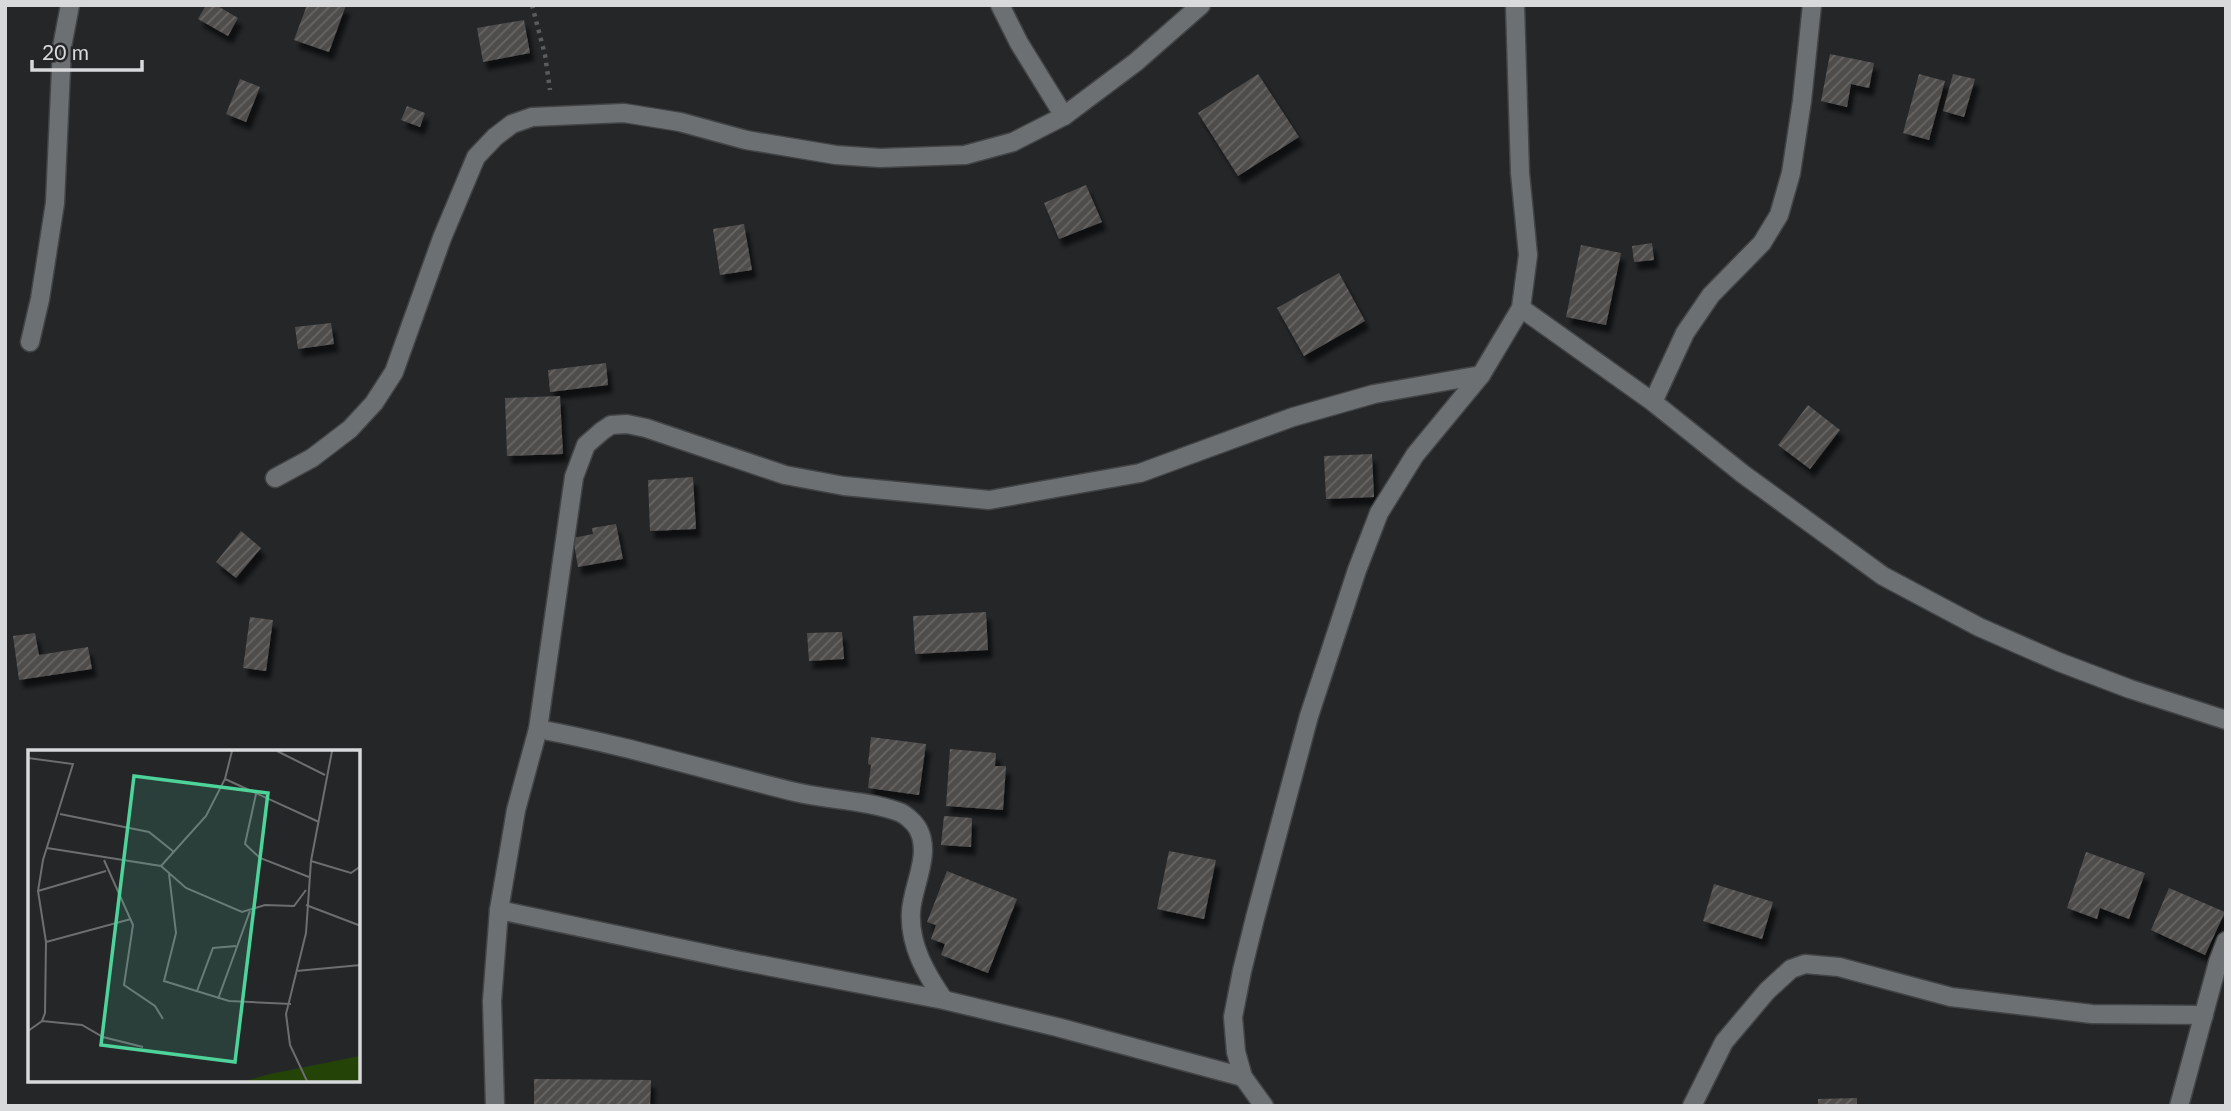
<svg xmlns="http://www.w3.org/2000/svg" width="2231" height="1111" font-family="Lato,sans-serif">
	<defs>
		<pattern id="building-hatch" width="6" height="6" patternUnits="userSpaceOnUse" patternTransform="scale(1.75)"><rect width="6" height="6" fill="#504d4c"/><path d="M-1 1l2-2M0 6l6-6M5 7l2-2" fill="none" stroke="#686665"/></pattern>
		<filter id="shadow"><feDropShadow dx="4.5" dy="8" stdDeviation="2" flood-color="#0009"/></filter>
	</defs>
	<rect width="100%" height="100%" fill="#242628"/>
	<g fill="url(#building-hatch)" filter="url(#shadow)">
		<polygon points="206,5 216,5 238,18 228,36 198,19"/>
		<polygon points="307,5 346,5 329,52 294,40"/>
		<polygon points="524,20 530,53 483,62 477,28"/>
		<polygon points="1830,54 1874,63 1869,88 1851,84 1847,107 1821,101"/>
		<polygon points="1258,74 1299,137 1238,176 1198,113"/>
		<polygon points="1919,74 1945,81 1929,140 1903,133"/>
		<polygon points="1953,74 1975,79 1964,117 1943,111"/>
		<polygon points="240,79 260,87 246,122 226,114"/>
		<polygon points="407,106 425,113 420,127 401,120"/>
		<polygon points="1086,185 1102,222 1059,239 1044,203"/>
		<polygon points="744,224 752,270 720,275 713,229"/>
		<polygon points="1652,243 1654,260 1634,262 1632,246"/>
		<polygon points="1581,245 1621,253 1606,325 1566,317"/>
		<polygon points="1339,273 1365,321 1304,356 1277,308"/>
		<polygon points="331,323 334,344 298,349 295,327"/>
		<polygon points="606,363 608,385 550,392 548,370"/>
		<polygon points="560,396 563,454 507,456 505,398"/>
		<polygon points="1808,405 1840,430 1810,469 1778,445"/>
		<polygon points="1372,454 1374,497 1326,499 1324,456"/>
		<polygon points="693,477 696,529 650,531 648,480"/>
		<polygon points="616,524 623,559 578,567 573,538 593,534 592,528"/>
		<polygon points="241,531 261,548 236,578 216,562"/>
		<polygon points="986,612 988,650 915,654 913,616"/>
		<polygon points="250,617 273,620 266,671 243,668"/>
		<polygon points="842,632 844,659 809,661 807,633"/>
		<polygon points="35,633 39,655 88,647 92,669 19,680 13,636"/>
		<polygon points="871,737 926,744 919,795 868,788 871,765 868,764"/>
		<polygon points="950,749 996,753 995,766 1006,766 1003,810 946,806"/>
		<polygon points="944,816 972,818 971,847 941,845"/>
		<polygon points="1169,851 1216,860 1204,919 1157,909"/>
		<polygon points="2086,852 2145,873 2129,919 2100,908 2097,919 2067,908"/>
		<polygon points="947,871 1017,899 988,973 941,955 945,944 931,939 936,925 927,922"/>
		<polygon points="1714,884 1773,902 1762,939 1703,921"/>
		<polygon points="2169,888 2225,912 2205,955 2151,930"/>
		<polygon points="534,1079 651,1080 650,1106 534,1106"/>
		<polygon points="1857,1098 1857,1106 1818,1106 1818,1099"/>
	</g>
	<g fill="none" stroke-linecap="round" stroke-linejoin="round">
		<g stroke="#424446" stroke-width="21">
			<g id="minor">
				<polyline points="1000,5 1019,43 1064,116"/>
				<polyline points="1521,308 1653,402 1743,474 1883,576 1979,627 2059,662 2130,689 2226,720"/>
				<polyline points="30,342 40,299 55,203 62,47 70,5"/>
				<polyline points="1653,402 1685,333 1711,295 1762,243 1779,215 1791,173 1802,101 1812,5"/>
				<polyline points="275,478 312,458 350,429 374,403 394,372 442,238 476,157 495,137 512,124 532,117 624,113 680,122 746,140 836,155 880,158 965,155 1013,142 1064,116 1136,62 1201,5"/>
				<path d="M 538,729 C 625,745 709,771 795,792 C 829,800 865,800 899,812 C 905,814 915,823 918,829 C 932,854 912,887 911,912 C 909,945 926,974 944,1000"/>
				<polyline points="499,910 736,960 944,1000 1057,1027 1243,1077"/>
				<polyline points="495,1106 492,1001 499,910 516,810 538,729 574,477 586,445 602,431 611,425 627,424 646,428 785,475 844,486 989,500 1140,473 1293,417 1374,394 1481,375"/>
				<polyline points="1264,1106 1243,1077 1236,1052 1233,1017 1242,971 1255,918 1309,716 1357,570 1379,513 1415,455 1481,375 1521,308 1528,255 1520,173 1515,5"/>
				<polyline points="1692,1106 1724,1042 1767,991 1791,969 1805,964 1839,967 1951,997 2092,1014 2204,1015"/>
				<polyline points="2179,1106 2218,962 2226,941"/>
			</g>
		</g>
		<polyline stroke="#5a5c5e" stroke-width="4.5" stroke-dasharray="3.5 5" stroke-linecap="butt" points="532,5 545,55 550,90"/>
		<use href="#minor" stroke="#6d7072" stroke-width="18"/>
	</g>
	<g transform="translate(28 750)">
		<rect width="332" height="332" fill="#242628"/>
		<path d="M 332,306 L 332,331 L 217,331 L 242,324 Z" fill="#244307"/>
		<path fill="none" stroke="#6c6e70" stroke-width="2" d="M 249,1 L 297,25M 0,8 L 45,14 L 15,110 L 10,141 L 18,192M 197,29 L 291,72M 228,44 L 217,94 L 232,108 L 281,127M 32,64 L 121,82 L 146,102M 19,98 L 133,116 L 158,138 L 214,162 L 237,155 L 266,156 L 278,140M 76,110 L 105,175 L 96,235 L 127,256 L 135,269M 283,111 L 323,123 L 333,116M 133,116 L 178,66 L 197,29 L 204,1M 141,124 L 148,183 L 136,231 L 201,251 L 263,254M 10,141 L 78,121M 278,155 L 333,176M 268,221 L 333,215M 169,241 L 185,198 L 208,196M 190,249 L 222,161M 14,271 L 54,275 L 75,287 L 115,297M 0,281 L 14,271 L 17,263 L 18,192 L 103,169M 279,331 L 262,295 L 258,264 L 278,183 L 283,111 L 304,1"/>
		<path fill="#4ed39a" fill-opacity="0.15" stroke="#4ed39a" stroke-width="3.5" d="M 106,26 L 240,43 L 207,312 L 73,295 Z"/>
		<rect width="332" height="332" fill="none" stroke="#d8d9db" stroke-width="3.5"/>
	</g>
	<rect width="2231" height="1111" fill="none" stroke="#d8d9db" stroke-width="14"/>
	<path d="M32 60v10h110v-10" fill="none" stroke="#d8d9db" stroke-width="3.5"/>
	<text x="42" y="60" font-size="21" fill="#d8d9db" stroke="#242628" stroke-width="5" paint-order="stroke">20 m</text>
</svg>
